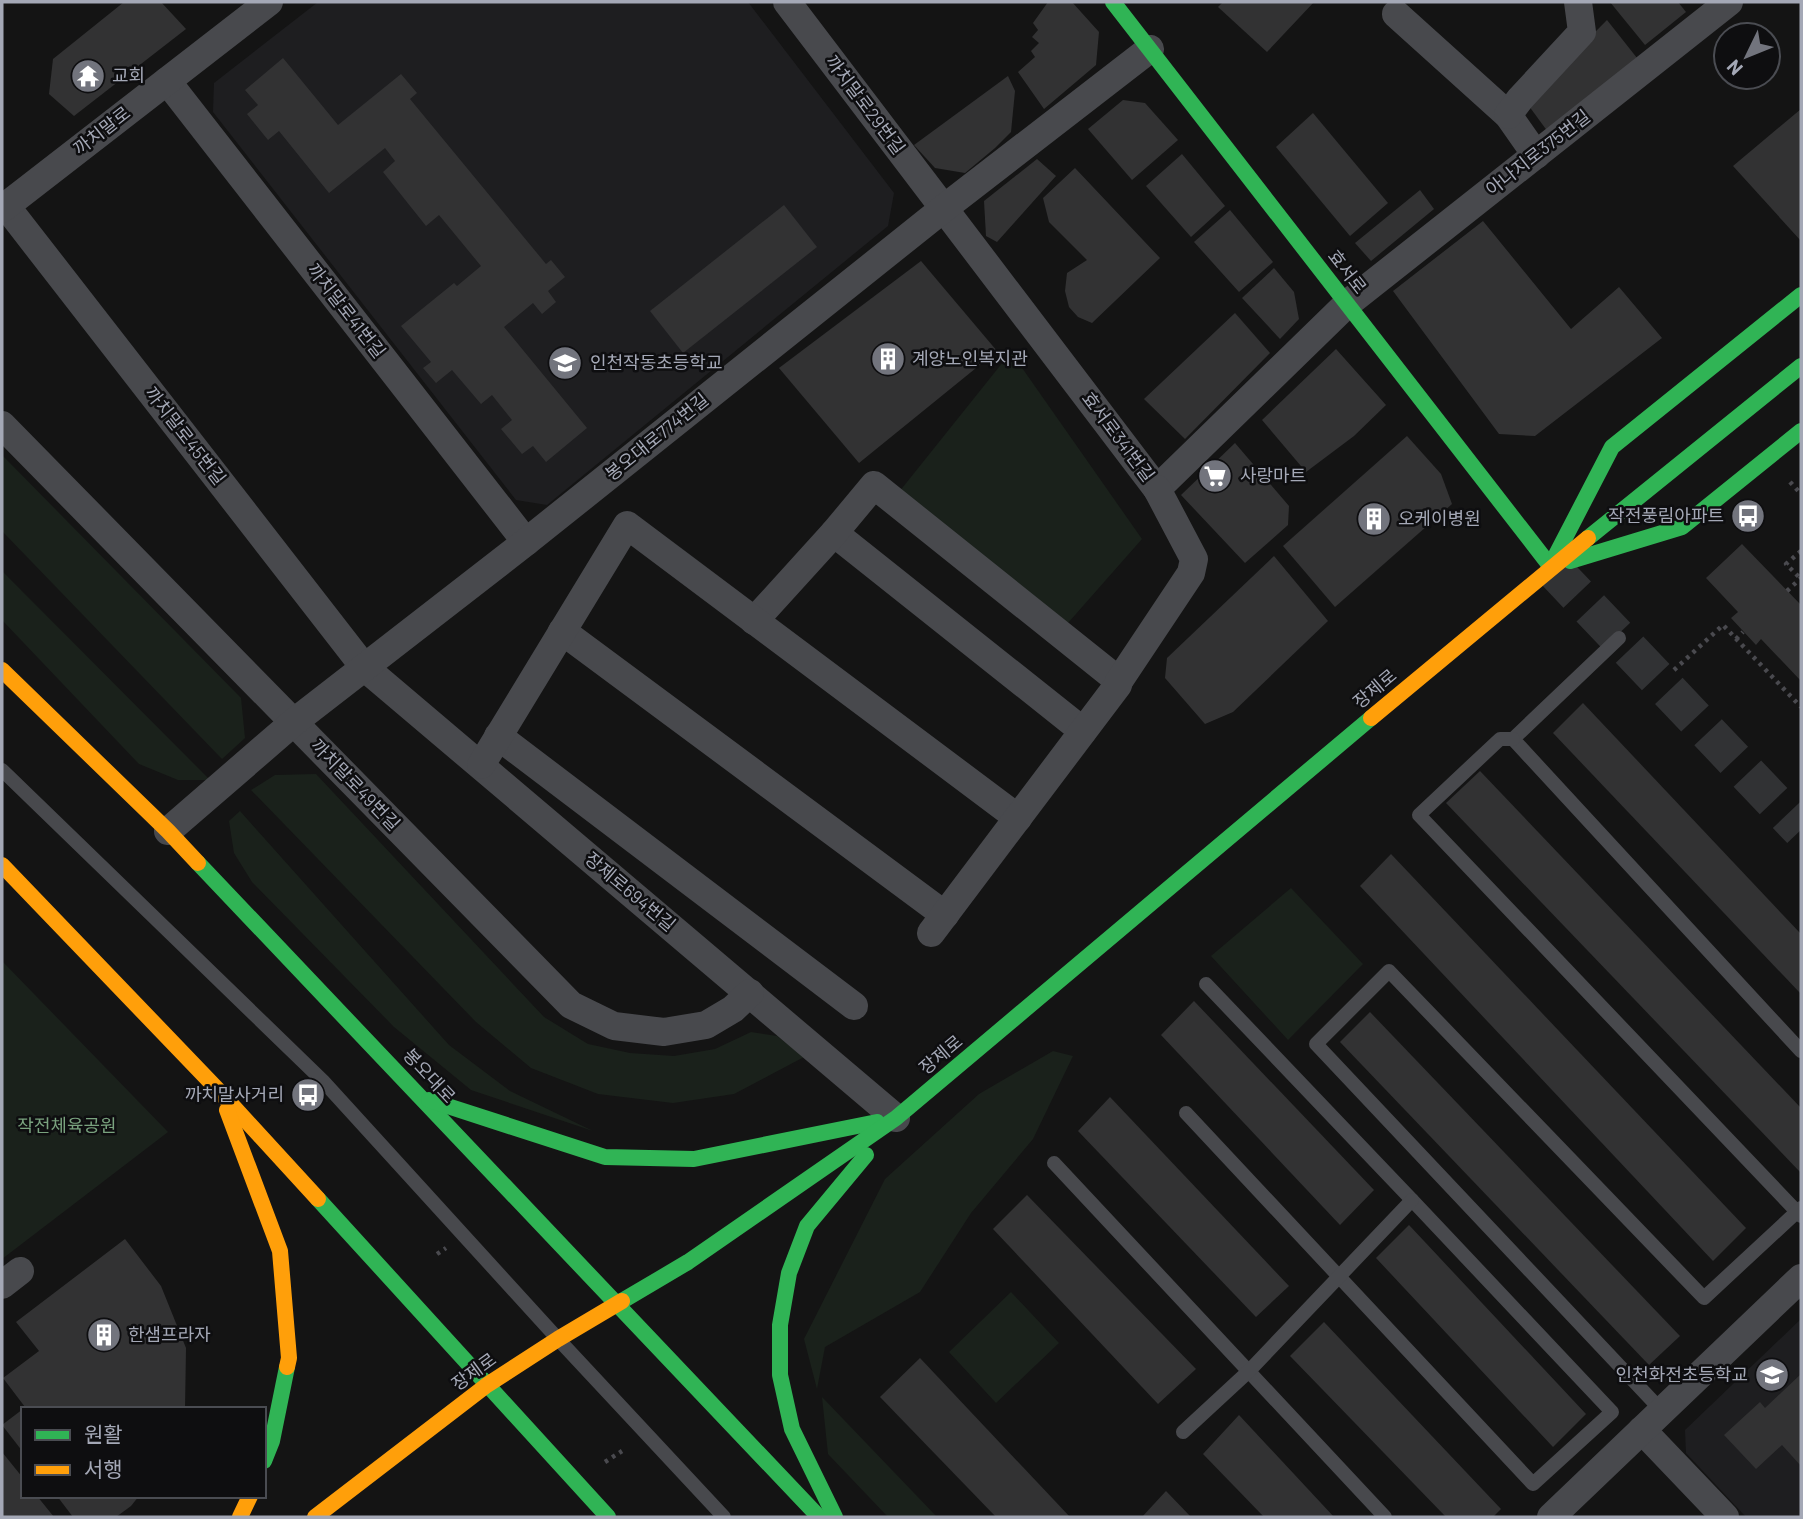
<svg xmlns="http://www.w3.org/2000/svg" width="1803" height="1519" font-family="Barlow,'Noto Sans KR',sans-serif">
	<rect width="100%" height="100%" fill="#141414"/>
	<g fill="#1e1e20">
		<polygon points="318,2 748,2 894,193 888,226 547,505 516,500 213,112 214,83"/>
		<polygon points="1801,1319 1801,1517 1746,1517 1686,1453 1685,1430"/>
	</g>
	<g fill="#1a211b">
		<polygon points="1011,352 1142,539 1068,623 895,497"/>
		<polygon points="2,455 241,698 245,738 222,759 2,531"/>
		<polygon points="2,571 210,780 178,780 139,764 2,620"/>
		<polygon points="316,774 544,1017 588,1044 630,1053 674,1056 715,1049 751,1032 777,1036 804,1057 734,1094 673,1103 598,1094 531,1068 476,1022 251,790 275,775"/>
		<polygon points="240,811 449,1045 510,1091 593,1131 471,1090 394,1027 252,882 234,853 229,821"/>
		<polygon points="1291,888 1363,964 1288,1040 1211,956"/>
		<polygon points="2,961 168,1132 2,1259"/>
		<polygon points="1053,1051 1073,1056 1033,1139 971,1213 920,1292 825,1347 817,1389 804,1339 885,1179 979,1094"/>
		<polygon points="1011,1292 1059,1343 996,1403 949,1352"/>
		<polygon points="822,1397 937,1517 888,1517 828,1454"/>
	</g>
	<g fill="#323233">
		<polygon points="124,2 161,2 186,29 74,116 49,94 53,59"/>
		<polygon points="1048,2 1072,2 1099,32 1096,65 1044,109 1018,72 1035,57 1031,51 1039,43 1032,37 1038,30 1033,23"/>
		<polygon points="1223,2 1314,2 1267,52 1218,7"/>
		<polygon points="1610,2 1678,2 1686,12 1645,45"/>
		<polygon points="1607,20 1637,58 1548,132 1526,102"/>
		<polygon points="283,58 338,125 401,74 417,93 410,99 546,264 551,260 565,277 548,291 556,302 542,314 533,303 504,327 587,428 546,462 533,446 522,454 501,429 512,420 492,395 481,404 452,370 436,383 423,368 431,362 401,326 454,283 457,286 481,266 439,215 426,226 383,172 395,161 385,148 329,193 279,131 268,140 247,114 258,105 245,90"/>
		<polygon points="1008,76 1015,91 1011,132 995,148 965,173 935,168 914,145"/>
		<polygon points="1123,100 1145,103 1178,140 1132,180 1088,129"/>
		<polygon points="1801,109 1801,241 1733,166"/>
		<polygon points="1313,113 1388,203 1350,236 1276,147"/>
		<polygon points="1182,154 1225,206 1191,237 1146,186"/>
		<polygon points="1037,159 1056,176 997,242 986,236 984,201"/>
		<polygon points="1075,168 1160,258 1092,323 1078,317 1069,307 1065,291 1067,273 1087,260 1049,222 1043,198"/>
		<polygon points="1420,190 1434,209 1371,261 1355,243"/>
		<polygon points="784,205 817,247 683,353 650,311"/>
		<polygon points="1230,210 1273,262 1239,292 1194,242"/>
		<polygon points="1483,221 1571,329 1619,287 1662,338 1535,436 1499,434 1393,291"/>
		<polygon points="921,261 997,351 859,463 779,368"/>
		<polygon points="1274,268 1294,292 1299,319 1280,339 1242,298"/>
		<polygon points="1235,313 1270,353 1185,439 1144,399"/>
		<polygon points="1336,349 1386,405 1354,436 1306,472 1262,420"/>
		<polygon points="1407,436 1441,474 1452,504 1335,607 1283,546"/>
		<polygon points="1235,443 1289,506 1288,525 1245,563 1181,495"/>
		<polygon points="1742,544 1801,605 1801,681 1761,639 1756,645 1731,618 1738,612 1706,578"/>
		<polygon points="1274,556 1328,621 1233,712 1205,724 1165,678 1167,658"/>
		<polygon points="1583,703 1801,934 1801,994 1553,733"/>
		<polygon points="1480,771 1801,1108 1801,1173 1446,803"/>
		<polygon points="1391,854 1746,1228 1713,1261 1360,886"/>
		<polygon points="1194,1001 1374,1190 1340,1225 1161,1035"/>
		<polygon points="1370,1012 1680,1336 1649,1365 1340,1042"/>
		<polygon points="1110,1097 1289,1286 1256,1317 1078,1131"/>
		<polygon points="1027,1195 1196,1369 1158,1404 993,1229"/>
		<polygon points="1409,1225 1586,1414 1553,1447 1376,1258"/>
		<polygon points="125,1239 161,1286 186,1348 185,1409 23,1409 25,1407 3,1378 39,1351 16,1322"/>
		<polygon points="1324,1322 1501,1509 1493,1517 1446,1517 1290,1356"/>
		<polygon points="920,1358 1070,1517 996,1517 880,1397"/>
		<polygon points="1801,1374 1801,1466 1782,1445 1756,1469 1724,1435 1760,1402 1765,1408"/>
		<polygon points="23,1409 23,1452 2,1425"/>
		<polygon points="1239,1415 1334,1517 1264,1517 1203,1454"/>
		<polygon points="2,1452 23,1478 23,1496 37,1496 54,1517 2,1517"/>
		<polygon points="1166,1491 1191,1517 1142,1517"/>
		<polygon points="57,1496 139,1496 131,1506 116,1517 73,1517"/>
	</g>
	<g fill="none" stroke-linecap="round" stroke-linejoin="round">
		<polyline stroke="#313234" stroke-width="38" stroke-dasharray="38 19" stroke-linecap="butt" points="1551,567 1801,830"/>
		<g stroke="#4a4a4f" stroke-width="4.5" stroke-dasharray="3.5 5" stroke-linecap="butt">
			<polyline points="1790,482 1801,494"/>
			<polyline points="1801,551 1786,564 1801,579"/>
			<polyline points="1787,591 1801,578"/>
			<polyline points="1736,639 1743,632"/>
			<polyline points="1674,670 1723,625 1801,707"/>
			<polyline points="437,1254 446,1248"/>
			<polyline points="605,1462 622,1451"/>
		</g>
		<g stroke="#48494d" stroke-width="14">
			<polyline points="1619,638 1513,739 1801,1051"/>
			<polyline points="1513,739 1500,739 1419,815 1801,1216"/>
			<polyline points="2,770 323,1081 558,1339 724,1517"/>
			<polyline points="1186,1113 1533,1484 1612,1412 1412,1200 1206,984"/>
			<polyline points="1054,1163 1385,1517"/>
			<polyline points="1662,1411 1316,1044 1389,971 1704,1298 1801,1208"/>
			<polyline points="1183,1432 1249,1371 1412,1200"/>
		</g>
		<g stroke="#48494d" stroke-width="28">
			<polyline points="787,2 1157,489 1347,304 1729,2"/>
			<polyline points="1396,14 1508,115 1536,155"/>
			<polyline points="167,81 526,542"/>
			<polyline points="1508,115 1520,99 1582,32 1578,2"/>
			<polyline points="6,206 364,667 896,1118"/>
			<polyline points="2,209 269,2"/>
			<polyline points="2,425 571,1005 614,1026 664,1032 706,1025 733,1009 750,993"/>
			<polyline points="834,533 1083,731"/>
			<polyline points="754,621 834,533 874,485 1119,681"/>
			<polyline points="562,631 945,915"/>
			<polyline points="498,736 854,1006"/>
			<polyline points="481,765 627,525 1018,818"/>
			<polyline points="168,831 294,722 526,542 943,209 1150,49"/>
			<polyline points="931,933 1118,685 1119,681 1191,573 1194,559 1157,489"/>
			<polyline points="2,1285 20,1271"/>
			<polyline points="1642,1430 1725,1517"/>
			<polyline points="1551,1517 1801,1278"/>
		</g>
		<g stroke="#30b455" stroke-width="16">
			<polyline points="1113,2 1551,567"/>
			<polyline points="1588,538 1801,366"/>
			<polyline points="1556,555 1612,447 1801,295"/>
			<polyline points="1570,561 1682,527 1801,431"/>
			<polyline points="198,863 819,1517"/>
			<polyline points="429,1100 605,1157 694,1159 877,1122"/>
			<polyline points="318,1199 608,1517"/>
			<polyline points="622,1301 688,1262 896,1118 1371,718"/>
			<polyline points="264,1461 272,1441 287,1367"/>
			<polyline points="835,1517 792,1429 780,1375 780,1325 789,1273 807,1226 866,1155"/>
		</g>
		<g stroke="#ff9f0a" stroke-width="16">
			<polyline points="2,670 168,831 198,863"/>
			<polyline points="1371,718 1588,538"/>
			<polyline points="2,865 220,1092 318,1199"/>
			<polyline points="227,1110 280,1251 289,1358 287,1367"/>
			<polyline points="240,1517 250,1496"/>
			<polyline points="315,1517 487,1385 558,1339 622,1301"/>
		</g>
	</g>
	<defs>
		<g id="temple-disc" transform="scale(1.75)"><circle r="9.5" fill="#72747d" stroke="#0e0e10"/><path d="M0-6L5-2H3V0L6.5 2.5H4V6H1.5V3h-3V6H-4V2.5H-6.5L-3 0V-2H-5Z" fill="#fff"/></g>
		<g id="building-disc" transform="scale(1.75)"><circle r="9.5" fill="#72747d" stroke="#0e0e10"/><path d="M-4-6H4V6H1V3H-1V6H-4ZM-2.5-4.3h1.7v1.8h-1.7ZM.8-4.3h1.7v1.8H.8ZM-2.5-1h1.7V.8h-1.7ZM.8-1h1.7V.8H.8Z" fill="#fff"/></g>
		<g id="school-disc" transform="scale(1.75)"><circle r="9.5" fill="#72747d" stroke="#0e0e10"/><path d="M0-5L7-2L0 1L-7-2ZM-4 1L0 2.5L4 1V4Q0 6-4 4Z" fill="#fff"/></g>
		<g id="supermarket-disc" transform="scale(1.75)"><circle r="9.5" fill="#72747d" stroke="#0e0e10"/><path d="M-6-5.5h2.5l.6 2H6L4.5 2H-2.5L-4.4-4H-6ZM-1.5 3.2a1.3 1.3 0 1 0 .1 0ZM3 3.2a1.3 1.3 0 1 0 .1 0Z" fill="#fff"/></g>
		<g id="bus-disc" transform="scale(1.75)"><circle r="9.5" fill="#72747d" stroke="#0e0e10"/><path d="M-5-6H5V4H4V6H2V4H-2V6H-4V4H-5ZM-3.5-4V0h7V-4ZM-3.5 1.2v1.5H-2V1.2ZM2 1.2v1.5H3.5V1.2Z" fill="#fff"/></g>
	</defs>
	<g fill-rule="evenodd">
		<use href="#temple-disc" x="88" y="76"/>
		<use href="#building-disc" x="888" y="359"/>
		<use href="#school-disc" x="565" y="363"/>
		<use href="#supermarket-disc" x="1215" y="476"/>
		<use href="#bus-disc" x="1748" y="516"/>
		<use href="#building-disc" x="1374" y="519"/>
		<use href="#bus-disc" x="308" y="1095"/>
		<use href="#building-disc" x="104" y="1335"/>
		<use href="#school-disc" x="1772" y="1375"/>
	</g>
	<g text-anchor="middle" stroke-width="5" stroke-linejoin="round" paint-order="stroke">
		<g font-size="18" fill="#a4a8b6" stroke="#0e0e10" text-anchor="start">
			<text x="112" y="82">교회</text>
			<text x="912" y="365">계양노인복지관</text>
			<text x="590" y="369">인천작동초등학교</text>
			<text x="1240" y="482">사랑마트</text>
			<text x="1724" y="522" text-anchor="end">작전풍림아파트</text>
			<text x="1398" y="525">오케이병원</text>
			<text x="284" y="1101" text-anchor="end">까치말사거리</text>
			<text x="128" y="1341">한샘프라자</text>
			<text x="1748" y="1381" text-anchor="end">인천화전초등학교</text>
		</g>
		<g font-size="18" fill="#a4a8b6" stroke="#0e0e10">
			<text transform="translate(865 105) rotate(53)" y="6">까치말로29번길</text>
			<text transform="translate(102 131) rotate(-38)" y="6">까치말로</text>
			<text transform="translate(1538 153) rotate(-38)" y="6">아나지로375번길</text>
			<text transform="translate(1347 272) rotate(52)" y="6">효서로</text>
			<text transform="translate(346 311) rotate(52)" y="6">까치말로41번길</text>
			<text transform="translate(185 436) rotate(52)" y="6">까치말로45번길</text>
			<text transform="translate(657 437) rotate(-39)" y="6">봉오대로774번길</text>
			<text transform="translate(1118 437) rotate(53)" y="6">효서로341번길</text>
			<text transform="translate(1375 689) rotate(-40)" y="6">장제로</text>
			<text transform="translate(355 785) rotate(46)" y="6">까치말로49번길</text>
			<text transform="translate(630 892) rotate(40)" y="6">장제로694번길</text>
			<text transform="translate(941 1055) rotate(-40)" y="6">장제로</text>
			<text transform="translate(429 1076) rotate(47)" y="6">봉오대로</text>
			<text transform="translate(474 1372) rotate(-36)" y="6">장제로</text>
		</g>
		<g font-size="18" fill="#79a27e" stroke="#0e0e10">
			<text x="67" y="1132">작전체육공원</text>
		</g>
	</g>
	<rect width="1803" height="1519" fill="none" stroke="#a4a8b6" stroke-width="7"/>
	<rect x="21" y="1407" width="245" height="91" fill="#0e0e10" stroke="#4a4c52" stroke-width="2"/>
	<rect x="35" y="1430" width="35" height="10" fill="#30b455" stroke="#4a4c52" stroke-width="2"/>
	<text x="84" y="1442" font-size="21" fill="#a4a8b6">원활</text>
	<rect x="35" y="1465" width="35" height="10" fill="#ff9f0a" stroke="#4a4c52" stroke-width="2"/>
	<text x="84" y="1477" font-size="21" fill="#a4a8b6">서행</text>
	<g transform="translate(1747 56) rotate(227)"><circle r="33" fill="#0e0e10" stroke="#4a4c52" stroke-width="2"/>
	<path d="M0-5L12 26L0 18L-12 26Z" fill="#72747d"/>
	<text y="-10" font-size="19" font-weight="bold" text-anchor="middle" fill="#a4a8b6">N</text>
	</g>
</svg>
